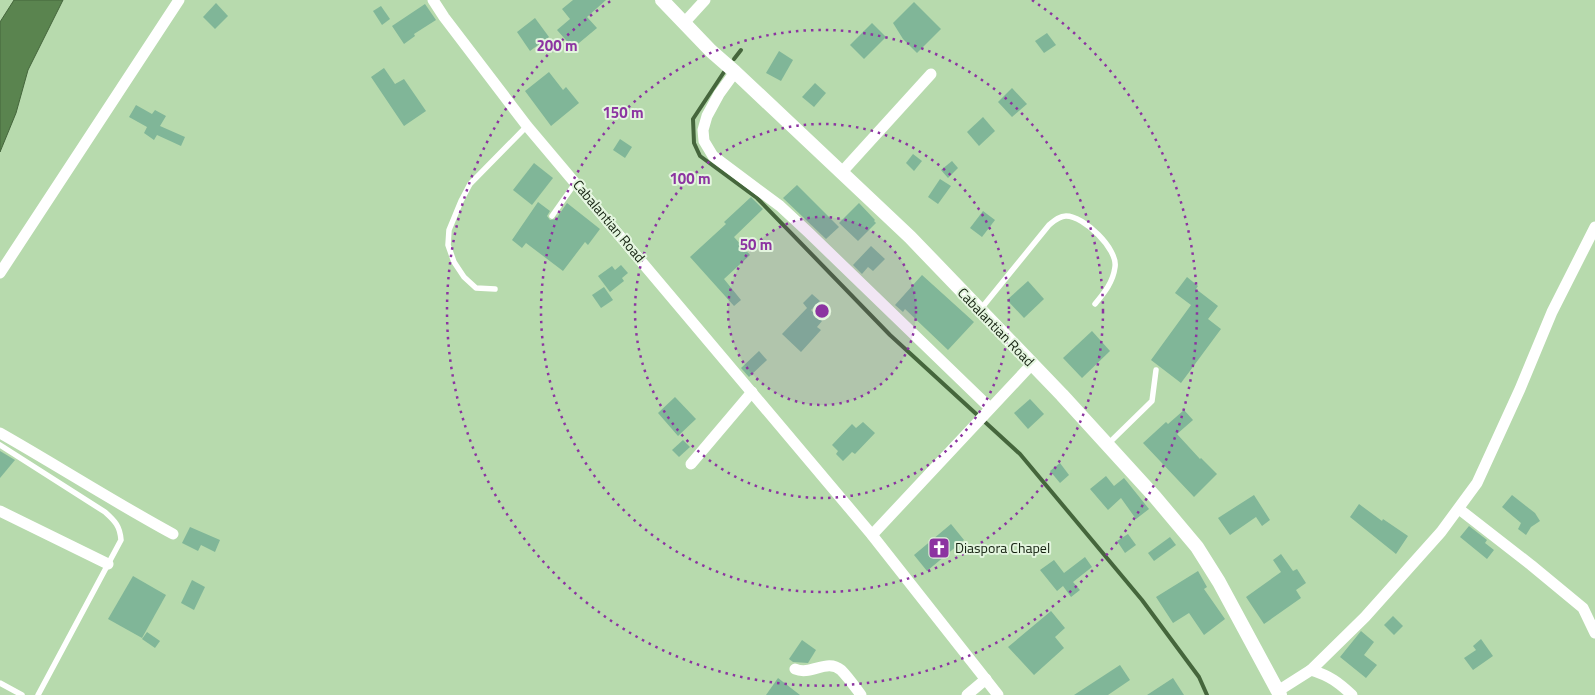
<svg xmlns="http://www.w3.org/2000/svg" width="1595" height="695" font-family="'Titillium Web',sans-serif">
	<rect width="100%" height="100%" fill="#b7daad"/>
	<polygon fill="#5a844f" stroke="#45663c" points="14,0 63,0 28,70 16,113 0,152 0,22"/>
	<g fill="none" stroke-linecap="round" stroke-linejoin="round">
		<g stroke="#45663c" stroke-width="4">
			<polyline points="734,59 741,50"/>
			<polyline points="724,72 693,119 694,143 700,156 757,198 890,335 1020,454 1142,600 1199,677 1207,695"/>
		</g>
	</g>
	<g fill="#80b698">
		<polygon points="573,0 606,0 587,17 597,28 573,48 557,30 570,19 562,9"/>
		<polygon points="914,2 941,29 917,53 903,39 893,23"/>
		<polygon points="216,3 228,16 215,29 203,17"/>
		<polygon points="425,4 436,20 414,34 415,36 404,44 392,26"/>
		<polygon points="381,6 390,19 382,25 373,11"/>
		<polygon points="535,18 549,37 530,51 517,32"/>
		<polygon points="872,23 886,37 864,59 850,45"/>
		<polygon points="1047,33 1056,45 1044,53 1035,41"/>
		<polygon points="779,51 793,60 781,81 766,73"/>
		<polygon points="384,68 395,84 404,79 426,111 404,126 371,77"/>
		<polygon points="549,72 563,90 566,87 579,103 551,126 525,91"/>
		<polygon points="815,83 826,93 814,107 802,97"/>
		<polygon points="1012,88 1027,104 1012,117 998,102"/>
		<polygon points="136,105 152,114 155,110 166,116 160,126 185,137 181,146 157,135 154,140 144,133 147,127 129,117"/>
		<polygon points="983,117 995,131 979,146 967,132"/>
		<polygon points="620,139 632,147 625,158 613,150"/>
		<polygon points="913,154 922,161 914,171 906,163"/>
		<polygon points="952,161 958,168 948,178 941,170"/>
		<polygon points="534,163 553,178 532,205 513,190"/>
		<polygon points="940,179 951,186 938,204 928,197"/>
		<polygon points="797,185 839,227 826,239 783,198"/>
		<polygon points="751,197 763,209 734,237 750,255 724,279 741,300 734,306 690,257 726,224 724,222"/>
		<polygon points="538,202 550,211 547,216 550,220 556,219 567,203 600,229 588,245 585,242 563,271 526,243 522,248 512,240"/>
		<polygon points="859,203 875,220 874,221 876,223 858,241 839,223"/>
		<polygon points="983,211 995,220 982,237 970,228"/>
		<polygon points="871,246 885,259 873,271 868,267 862,274 853,265"/>
		<polygon points="621,265 628,273 622,278 624,281 610,292 598,276 612,266 615,270"/>
		<polygon points="922,275 974,322 948,350 905,309 903,312 895,305"/>
		<polygon points="1187,277 1198,286 1196,289 1218,306 1208,319 1221,329 1181,383 1151,360 1191,305 1175,293"/>
		<polygon points="1028,281 1044,299 1024,318 1007,300"/>
		<polygon points="604,287 613,300 601,308 592,295"/>
		<polygon points="812,294 820,301 811,310 822,321 817,327 821,330 801,352 782,334 807,308 803,303"/>
		<polygon points="1092,331 1110,351 1082,378 1063,358"/>
		<polygon points="759,351 767,360 749,377 741,368"/>
		<polygon points="675,397 696,419 678,436 658,413"/>
		<polygon points="1030,399 1044,414 1028,429 1014,413"/>
		<polygon points="1184,410 1193,420 1177,434 1200,459 1201,458 1217,474 1194,497 1143,443 1166,422 1168,424"/>
		<polygon points="863,422 875,433 855,454 852,452 843,461 836,454 838,451 832,445 852,424 856,428"/>
		<polygon points="683,440 690,447 679,457 672,450"/>
		<polygon points="0,451 15,460 0,478"/>
		<polygon points="1060,463 1069,475 1060,483 1050,471"/>
		<polygon points="1106,476 1114,486 1124,478 1149,509 1136,519 1121,498 1108,510 1090,489"/>
		<polygon points="1254,495 1270,520 1262,526 1256,517 1230,535 1218,518"/>
		<polygon points="1512,495 1535,513 1540,521 1531,527 1526,535 1518,529 1521,523 1502,507"/>
		<polygon points="1359,504 1382,521 1383,519 1408,536 1396,554 1350,517"/>
		<polygon points="951,524 964,540 927,571 914,555"/>
		<polygon points="1469,526 1487,540 1485,543 1494,550 1487,559 1460,537"/>
		<polygon points="190,527 220,540 215,552 201,545 198,551 182,543"/>
		<polygon points="1128,534 1136,545 1125,553 1117,541"/>
		<polygon points="1170,537 1176,545 1154,561 1148,553"/>
		<polygon points="1281,554 1293,571 1297,569 1306,583 1296,590 1301,598 1264,624 1246,597 1281,572 1273,560"/>
		<polygon points="1085,557 1092,567 1073,582 1080,590 1071,597 1063,586 1057,591 1040,570 1054,560 1064,573"/>
		<polygon points="1198,571 1207,587 1204,589 1225,619 1204,635 1189,613 1173,623 1156,597"/>
		<polygon points="133,576 166,595 142,638 108,619"/>
		<polygon points="192,580 205,587 194,610 181,603"/>
		<polygon points="1051,611 1065,628 1055,637 1064,648 1034,675 1008,647"/>
		<polygon points="1393,616 1403,626 1394,635 1384,625"/>
		<polygon points="1361,631 1374,642 1364,655 1377,665 1366,678 1340,657"/>
		<polygon points="147,632 160,641 155,648 142,639"/>
		<polygon points="1481,639 1493,656 1473,670 1464,658 1476,650 1473,646"/>
		<polygon points="802,640 816,650 808,663 793,662 789,659"/>
		<polygon points="1120,665 1130,680 1108,695 1074,695"/>
		<polygon points="778,678 800,695 766,695"/>
		<polygon points="1173,678 1184,695 1147,695"/>
	</g>
	<g fill="none" stroke-linecap="round" stroke-linejoin="round">
		<g stroke="#fff" stroke-width="5.5">
			<polyline points="552,216 576,182"/>
			<polyline points="495,289 476,288 464,277 454,262 448,245 449,230 461,201 470,184 527,126"/>
			<path d="M 980,310 L 1049,225 C 1054,221 1059,216 1066,216 C 1084,216 1118,249 1115,267 C 1113,282 1105,292 1095,304"/>
			<polyline points="1108,444 1152,401 1156,370"/>
			<path d="M 0,445 L 105,512 C 115,521 120,526 121,540 L 38,695"/>
			<polyline points="0,683 22,695"/>
		</g>
		<g stroke="#fff" stroke-width="11">
			<polyline points="433,0 444,17 527,126 872,535 998,695"/>
			<polyline points="684,23 705,0"/>
			<polyline points="735,72 719,94 707,116 703,130 704,141 713,156 780,206 808,232 990,408"/>
			<polyline points="841,173 931,74"/>
			<polyline points="0,273 179,0"/>
			<path d="M 0,433 C 58,466 114,502 173,534"/>
			<polyline points="691,464 752,392"/>
			<polyline points="1459,509 1531,565 1583,608 1595,633"/>
			<polyline points="0,511 108,564"/>
			<polyline points="872,535 1032,364"/>
			<path d="M 795,669 C 811,676 827,658 841,670 C 848,677 855,687 861,695"/>
			<path d="M 1311,670 C 1330,676 1338,682 1352,695"/>
			<polyline points="1278,691 1311,670 1365,617 1441,532 1477,483 1520,389 1552,312 1595,227"/>
			<polyline points="967,695 986,679"/>
		</g>
		<polyline stroke="#fff" stroke-width="14" points="662,0 711,51 735,72 910,237 1062,395 1155,497 1197,547 1219,582 1280,695"/>
	</g>
	<circle cx="822" cy="311" r="94" fill="#8c34a1" fill-opacity=".12"/>
	<g fill="none" stroke="#8c34a1" stroke-width="2.5" stroke-dasharray="2.5 5">
		<circle cx="822" cy="311" r="94"/>
		<circle cx="822" cy="311" r="187"/>
		<circle cx="822" cy="311" r="281"/>
		<path d="M1032 0A375 375 0 1 1 612 0"/>
	</g>
	<defs>
		<g id="church-square" transform="scale(1.125)"><rect x="-9" y="-9" width="18" height="18" rx="4" fill="#8c34a1" stroke="#e3f5de"/><path d="M-1.2-6h2.4v3.5h3.3v2.4h-3.3V6h-2.4V-.1h-3.3v-2.4h3.3Z" fill="#fff"/></g>
	</defs>
	<g fill-rule="evenodd">
		<use href="#church-square" x="939" y="548"/>
	</g>
	<g text-anchor="middle" stroke-width="4" stroke-linejoin="round" paint-order="stroke">
		<g font-size="14" fill="#142110" stroke="#e3f5de">
			<text transform="translate(609 221) rotate(50)" y="5">Cabalantian Road</text>
			<text transform="translate(996 327) rotate(46)" y="5">Cabalantian Road</text>
		</g>
		<g font-size="14" fill="#142110" stroke="#e3f5de" text-anchor="start">
			<text x="955" y="553">Diaspora Chapel</text>
		</g>
	</g>
	<circle cx="822" cy="311" r="8" fill="#8c34a1" stroke="#e3f5de" stroke-width="2.5"/>
	<g font-size="15" text-anchor="middle" font-weight="bold" fill="#8c34a1" stroke="#e3f5de" stroke-width="4" stroke-linejoin="round" paint-order="stroke">
		<text x="557" y="51">200 m</text>
		<text x="623" y="118">150 m</text>
		<text x="690" y="184">100 m</text>
		<text x="756" y="250">50 m</text>
	</g>
</svg>
